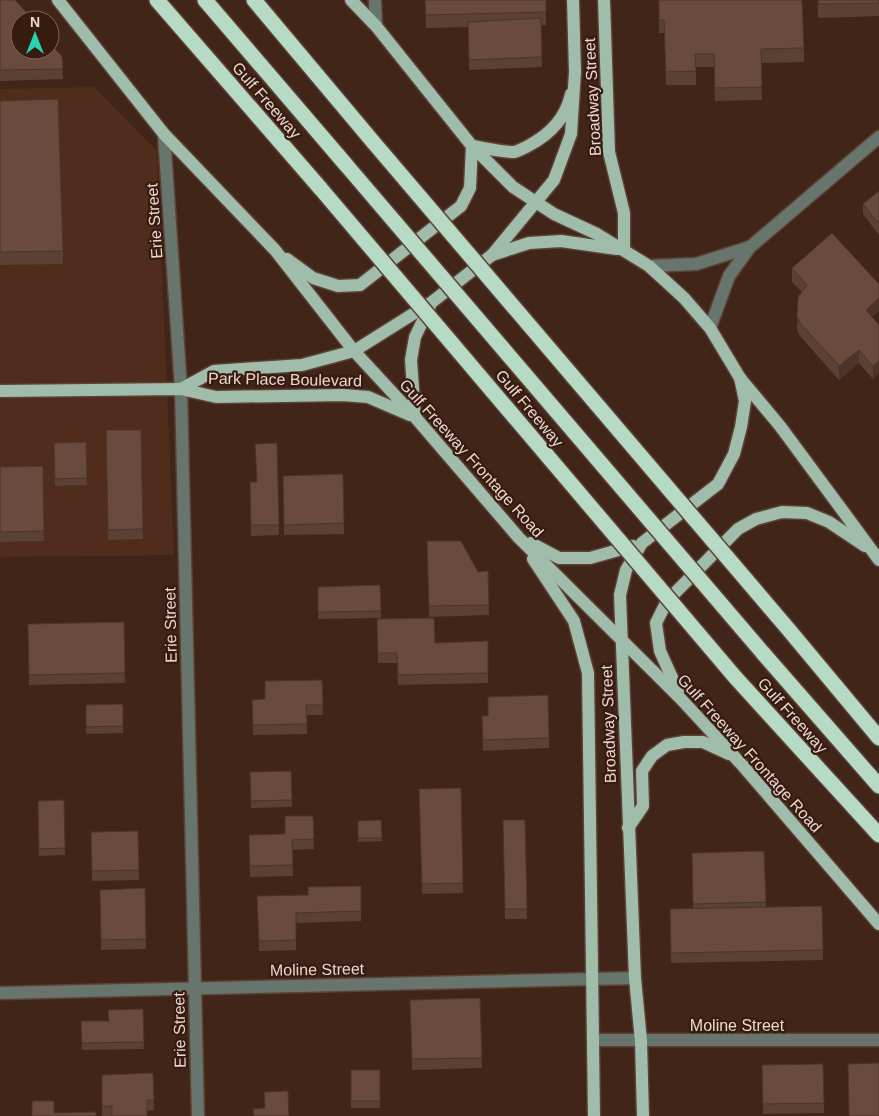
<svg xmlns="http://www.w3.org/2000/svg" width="879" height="1116" font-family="Arial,sans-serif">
	<rect width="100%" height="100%" fill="#412519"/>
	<polygon fill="#502c1d" points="94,87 157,151 174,555 0,557 0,89"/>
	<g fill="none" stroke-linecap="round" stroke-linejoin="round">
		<g stroke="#5c4136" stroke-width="15">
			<g id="minor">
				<polyline points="375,0 376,26"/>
				<polyline points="164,134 181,389 198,1116"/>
				<polyline points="649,266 696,264 750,247"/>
				<polyline points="710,328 729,276 750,247 879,137"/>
				<polyline points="0,993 635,978"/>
				<polyline points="594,1040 879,1040"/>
			</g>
		</g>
		<g stroke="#5c4136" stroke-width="15">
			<g id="major">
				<polyline points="58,0 164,134 275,250 354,351 415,417 519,538 681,699 743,766 879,924"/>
				<polyline points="351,0 376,26 472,146 513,187 554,214 597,234 649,266 684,298 710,328 740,378 780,426 879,560"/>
				<polyline points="604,0 609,152 624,213 624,250"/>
				<path d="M 472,146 C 485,148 501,152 514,152 C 519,151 524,148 528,146 C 549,135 566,118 571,94"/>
				<polyline points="492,255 529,243 561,241 617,249"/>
				<polyline points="287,259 313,278 338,286 360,285 461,206 470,188 472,146"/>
				<polyline points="181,389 214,371 302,365 354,351 432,302 492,255 554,180 571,134 575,72 573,0"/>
				<polyline points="0,391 181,389 216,397 343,395 368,397 410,415"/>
				<polyline points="415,417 411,360 415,337 430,306"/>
				<polyline points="531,543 559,558 590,558 633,546"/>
				<polyline points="533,559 574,621 588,673 594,1116"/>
				<polyline points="678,691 660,651 656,623 667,601 738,529 756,519 782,512 807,513 829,522 865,546"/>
				<polyline points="628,828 643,806 642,771 652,756 667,745 684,742 703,742 729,754"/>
				<polyline points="643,1116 641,1041 635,978 620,595 626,570 642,543 718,484 734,454 741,427 745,401 740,378"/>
			</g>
		</g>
		<g stroke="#5c4136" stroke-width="18">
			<g id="highway">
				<polyline points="157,0 321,189"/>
				<polyline points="205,0 347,166"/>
				<polyline points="254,0 374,143"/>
				<polyline points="789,630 879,738"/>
				<polyline points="762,652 879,786"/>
				<polyline points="735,677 879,835"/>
			</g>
		</g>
		<use href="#minor" stroke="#67756c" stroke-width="12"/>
		<use href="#major" stroke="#a0bdab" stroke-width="12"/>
		<use href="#highway" stroke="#b6dac4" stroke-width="15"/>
		<g stroke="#5c4136" stroke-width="18" stroke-linecap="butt">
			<g id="highway-bridge">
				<polyline points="374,143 789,630"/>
				<polyline points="347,166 762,652"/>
				<polyline points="321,189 735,677"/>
			</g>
		</g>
		<use href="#highway-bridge" stroke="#b6dac4" stroke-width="15"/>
	</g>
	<g fill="#5b4034">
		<polygon points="0,0 20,50 62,56 63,79 0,81"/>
		<polygon points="425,0 546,0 546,25 541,25 542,67 469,70 468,27 426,28"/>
		<polygon points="659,0 804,48 804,62 761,63 762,100 715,101 714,67 696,67 696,85 666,85 664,33 659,33"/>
		<polygon points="818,0 879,0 879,16 818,18"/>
		<polygon points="0,101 63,251 63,264 0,265"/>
		<polygon points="879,191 879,235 863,214 863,204"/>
		<polygon points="792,268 872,317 879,325 879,374 873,379 859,363 839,380 800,336 797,330 798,297 802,292 792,282"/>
		<polygon points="106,430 141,430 143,539 108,540"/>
		<polygon points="86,442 87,485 55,486 54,443"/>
		<polygon points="277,443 279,535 251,536 250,482 256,482"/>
		<polygon points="43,466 44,541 0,542 0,467"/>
		<polygon points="343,474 344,534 284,535 283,476"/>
		<polygon points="427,541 478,572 488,571 489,615 429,617"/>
		<polygon points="380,585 381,618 318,619 318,587"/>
		<polygon points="377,619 435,643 488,641 488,683 398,685 397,663 378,663"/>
		<polygon points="124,622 125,683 29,685 28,624"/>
		<polygon points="322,680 323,715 307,715 307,734 253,735 252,700 265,699"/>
		<polygon points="123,704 123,733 86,734 86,705"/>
		<polygon points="482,726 549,738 549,748 483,751"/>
		<polygon points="291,771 292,807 251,808 250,772"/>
		<polygon points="461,788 463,893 422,894 419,789"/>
		<polygon points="64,800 65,855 39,856 38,801"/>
		<polygon points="313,816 314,849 292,850 293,876 250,877 249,835 285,834"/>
		<polygon points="381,820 382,841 358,842 358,821"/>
		<polygon points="503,820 525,820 527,919 505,919"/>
		<polygon points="138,831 139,880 92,881 91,832"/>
		<polygon points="764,851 766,907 823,950 823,960 671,963 670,909 693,908 692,853"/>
		<polygon points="145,888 146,949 101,950 100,890"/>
		<polygon points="257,896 361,911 361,921 296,923 296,950 259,951"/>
		<polygon points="480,998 482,1068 412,1070 410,1000"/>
		<polygon points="143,1009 144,1049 82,1050 81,1021 108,1021"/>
		<polygon points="823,1064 824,1113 763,1114 762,1065"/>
		<rect x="351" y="1070" width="29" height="38"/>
		<polygon points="153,1073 154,1110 147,1111 147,1116 102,1116 102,1075"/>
	</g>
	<g fill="#4a342b">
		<polygon points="879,298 879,311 866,323 866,310"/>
		<polygon points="859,350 859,363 839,380 839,366"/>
		<polygon points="879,361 879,374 873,379 873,366"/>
	</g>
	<g fill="#6a4a3d" stroke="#4a342b">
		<polygon points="0,0 15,0 26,12 27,20 20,20 20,50 50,50 50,44 62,56 63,69 0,70"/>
		<polygon points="425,0 546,0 546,12 426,15"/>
		<polygon points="659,0 802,0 804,48 761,49 762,87 715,88 714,54 695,54 696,71 666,72 664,20 659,20"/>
		<polygon points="818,0 879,0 879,3 818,4"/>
		<polygon points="541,18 542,57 469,60 468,22"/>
		<polygon points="58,99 63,251 0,252 0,101"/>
		<polygon points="879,191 879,224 863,204"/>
		<polygon points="832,233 879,284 879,298 866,310 879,325 879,361 873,366 859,350 839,366 800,323 797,317 798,297 807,285 792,268"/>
		<polygon points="106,430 141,430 143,529 108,530"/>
		<polygon points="86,442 87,478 55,479 54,443"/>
		<polygon points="277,443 279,525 251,525 250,482 257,482 255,444"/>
		<polygon points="43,466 44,531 0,532 0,467"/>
		<polygon points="343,474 344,523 284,525 283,476"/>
		<polygon points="427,541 461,541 478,572 488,571 489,605 429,606"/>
		<polygon points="380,585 381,611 318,612 318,587"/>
		<polygon points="434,618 435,643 488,641 488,673 398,675 397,653 378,653 377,619"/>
		<polygon points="124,622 125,673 29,675 28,624"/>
		<polygon points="322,680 323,705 306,705 307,724 253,725 252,700 265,699 265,681"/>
		<polygon points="548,695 549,738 483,740 482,716 488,716 488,697"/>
		<polygon points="123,704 123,726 86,727 86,705"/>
		<polygon points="291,771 292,800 251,801 250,772"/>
		<polygon points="461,788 463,883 422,884 419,789"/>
		<polygon points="64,800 65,848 39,849 38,801"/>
		<polygon points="285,816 313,816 314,839 292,840 293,865 250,866 249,835 285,834"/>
		<polygon points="381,820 382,838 358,838 358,821"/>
		<polygon points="503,820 525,820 527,909 505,909"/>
		<polygon points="138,831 139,870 92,871 91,832"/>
		<polygon points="764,851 766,902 693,904 692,853"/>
		<polygon points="361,886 361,911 296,913 296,940 259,941 257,896 308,895 308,887"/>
		<polygon points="145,888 146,939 101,940 100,890"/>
		<polygon points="822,906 823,950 671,953 670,909"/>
		<polygon points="480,998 482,1058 412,1059 410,1000"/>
		<polygon points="143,1009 144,1042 82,1043 81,1021 109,1021 108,1010"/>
		<polygon points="879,1063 879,1116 849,1116 848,1064"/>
		<polygon points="823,1064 824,1103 763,1104 762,1065"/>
		<rect x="351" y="1070" width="29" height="31"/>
		<polygon points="153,1073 154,1100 147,1100 147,1116 112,1116 112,1106 102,1106 102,1075"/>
		<polygon points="288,1091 289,1116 254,1116 253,1109 265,1108 264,1092"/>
		<polygon points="32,1101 54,1101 54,1113 96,1112 96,1116 32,1116"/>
	</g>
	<g text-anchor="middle" stroke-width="4.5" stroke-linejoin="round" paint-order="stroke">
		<g font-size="16" fill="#ead7cf" stroke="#371b0f">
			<text transform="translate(592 97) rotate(-93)" y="6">Broadway Street</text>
			<text transform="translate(267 100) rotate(49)" y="6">Gulf Freeway</text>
			<text transform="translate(154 221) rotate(-94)" y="6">Erie Street</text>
			<text transform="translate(285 379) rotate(1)" y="6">Park Place Boulevard</text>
			<text transform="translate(530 408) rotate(50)" y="6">Gulf Freeway</text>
			<text transform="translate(472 458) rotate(48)" y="6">Gulf Freeway Frontage Road</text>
			<text transform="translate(170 625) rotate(-91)" y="6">Erie Street</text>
			<text transform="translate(793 715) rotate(48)" y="6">Gulf Freeway</text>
			<text transform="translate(608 724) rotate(-92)" y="6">Broadway Street</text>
			<text transform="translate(750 753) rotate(48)" y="6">Gulf Freeway Frontage Road</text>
			<text transform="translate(317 969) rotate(-1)" y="6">Moline Street</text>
			<text x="737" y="1031">Moline Street</text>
			<text transform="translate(179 1030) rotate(-91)" y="6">Erie Street</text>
		</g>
	</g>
	<g transform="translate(35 35)"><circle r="24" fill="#371b0f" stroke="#7f665c"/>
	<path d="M0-4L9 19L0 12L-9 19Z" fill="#26d5ae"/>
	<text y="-8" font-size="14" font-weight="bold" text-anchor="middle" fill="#ead7cf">N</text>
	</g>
</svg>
